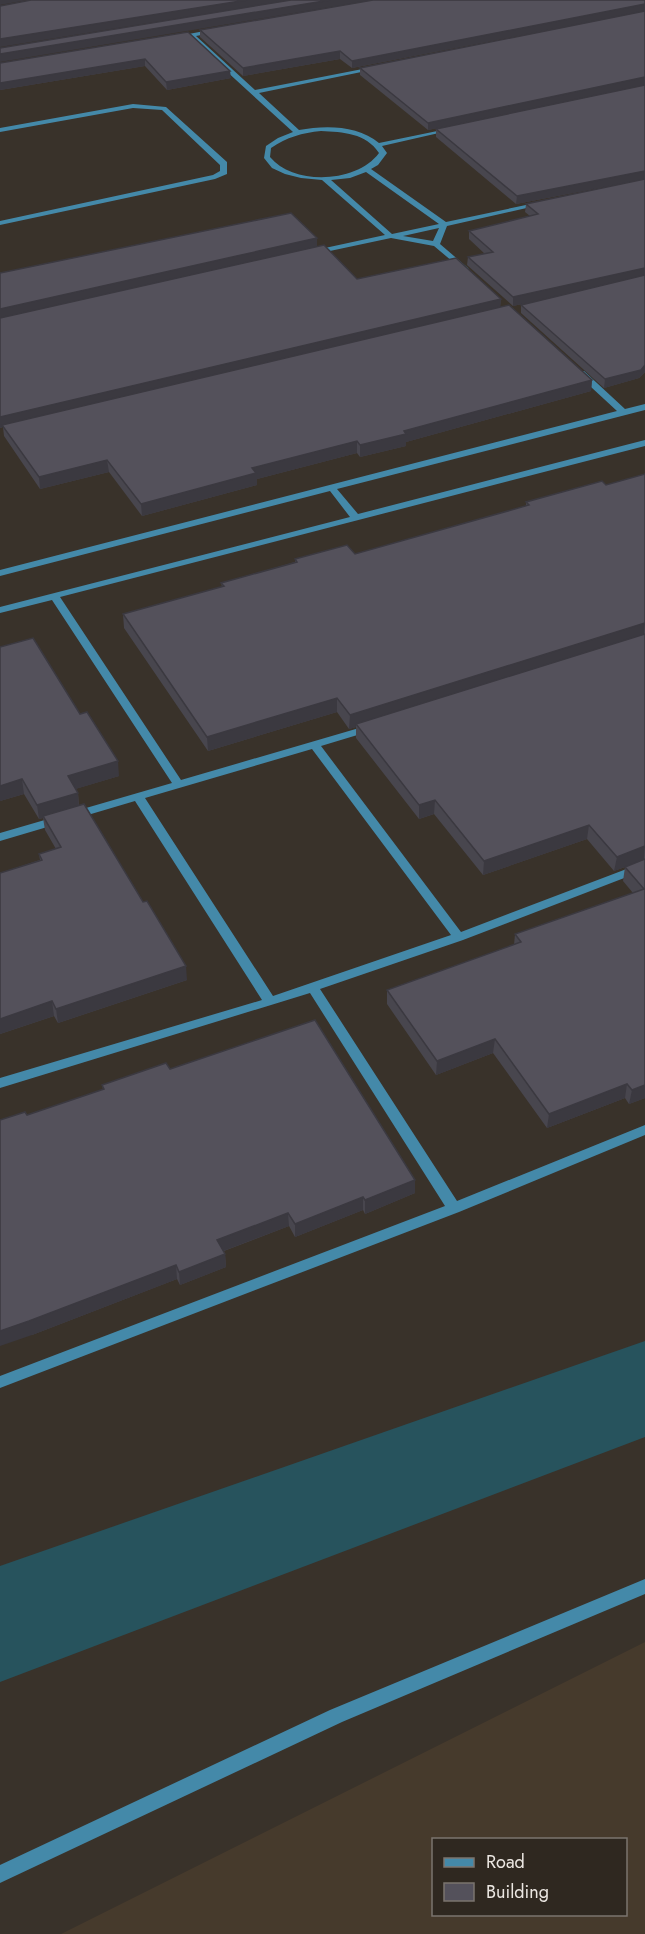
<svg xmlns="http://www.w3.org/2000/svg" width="645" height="1934" font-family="Jost,sans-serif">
	<rect width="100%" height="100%" fill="#39322a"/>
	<path fill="#463a2c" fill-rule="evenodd" d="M 645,1642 L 645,1934 L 61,1934 ZM 434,1840 L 626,1840 L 626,1914 L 434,1914 Z"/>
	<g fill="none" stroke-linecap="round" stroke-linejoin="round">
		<polygon fill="#27535d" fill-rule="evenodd" points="645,1341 645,1437 0,1682 0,1566"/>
		<g fill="#4489a9" fill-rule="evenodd">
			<path d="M 215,29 L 217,30 L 217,32 L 196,36 L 255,90 L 378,66 L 378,68 L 376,69 L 259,93 L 299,130 C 325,125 358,125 379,143 L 452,128 L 452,130 L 382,146 L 387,153 L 378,165 L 371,169 L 446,222 L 540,202 L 544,204 L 447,226 L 440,244 L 468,268 L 469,270 L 465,272 L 434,246 L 391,238 L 311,255 L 311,251 L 385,235 L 322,180 L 301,178 L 285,174 L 272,168 L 264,158 L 266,146 L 278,138 L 293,132 L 189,37 L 176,39 L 173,37 ZM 321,131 C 343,132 366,133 379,153 C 357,183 294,186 270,157 L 271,148 C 287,137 302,133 321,131 ZM 366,172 L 439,224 L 392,234 L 331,180 L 350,178 ZM 439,228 L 433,241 L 403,236 Z"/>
			<polygon points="133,104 166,107 227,162 227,174 215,179 0,225 0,221 213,175 220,171 220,165 162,110 133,108 0,132 0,128"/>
			<path d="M 578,371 L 584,371 L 625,409 L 645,404 L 645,410 L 337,489 L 358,514 L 645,440 L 645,446 L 60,597 L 181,780 L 366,726 L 374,726 L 375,728 L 374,730 L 321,746 L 461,932 L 645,862 L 645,870 L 463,940 L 320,989 L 457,1201 L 645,1125 L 645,1135 L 459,1212 L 0,1388 L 0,1376 L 445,1206 L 310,993 L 0,1088 L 0,1078 L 262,1000 L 135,801 L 0,841 L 0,833 L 172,783 L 52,600 L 0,613 L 0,607 L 350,517 L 330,491 L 0,576 L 0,570 L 617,411 L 578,375 ZM 312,749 L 451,935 L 273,996 L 145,798 Z"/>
		</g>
		<polygon fill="#4489a9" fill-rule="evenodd" points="645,1579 645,1594 342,1722 0,1883 0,1865 330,1710"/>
	</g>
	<g fill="#48464e">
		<polygon points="645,0 645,11 352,68 340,59 243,76 200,37 200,30"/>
		<polygon points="188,32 231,78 167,90 145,66 0,90 0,63"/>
		<polygon points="360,68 645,85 428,130 360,75"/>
		<polygon points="436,129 645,179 516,204 436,137"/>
		<polygon points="645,179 645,372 639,378 604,388 521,313 521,305 628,280 513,306 467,265 468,257 485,254 469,239 469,231 530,216 525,212 526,204"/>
		<polygon points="317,238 317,247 357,279 501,299 500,307 592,380 591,391 406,442 406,446 360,457 357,453 257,479 257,485 142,516 109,472 40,489 4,436 3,427 0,428 0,273"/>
		<polygon points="645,474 645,1098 629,1104 625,1098 547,1128 493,1053 436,1075 387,1004 387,990 514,945 515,934 633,893 623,881 625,867 614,871 587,839 483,875 434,814 419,819 356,738 356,727 349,729 337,712 208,751 124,628 123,614 222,587 221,583 295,562 295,559 355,554 526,506 526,502 606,485"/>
		<polygon points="80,714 119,776 75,789 78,793 79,805 187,980 58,1023 54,1016 0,1034 0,873 40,860 39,854 56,849 45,830 43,818 39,819 24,794 0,801"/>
		<polygon points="170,1069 415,1193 365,1214 363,1210 295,1237 289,1226 224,1251 225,1254 226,1267 180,1285 177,1279 32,1335 27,1115 103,1090 102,1085"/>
	</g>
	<g fill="#3b3940">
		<polygon points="0,0 28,0 0,5"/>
		<polygon points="247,0 292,0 0,47 0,39"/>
		<polygon points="330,0 373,0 0,62 0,54"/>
		<polygon points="645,4 645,11 352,68 352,61"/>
		<polygon points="340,51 340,59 243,76 243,68"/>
		<polygon points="145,59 145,66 0,90 0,83"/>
		<polygon points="230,71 231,78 167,90 166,82"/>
		<polygon points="645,77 645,85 428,130 428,123"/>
		<polygon points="645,171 645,179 516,204 517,196"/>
		<polygon points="317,238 317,248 0,320 0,309"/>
		<polygon points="645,268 645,276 513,306 513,297"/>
		<polygon points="501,299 500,309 2,425 3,427 0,428 0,417"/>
		<polygon points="645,365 645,372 639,378 604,388 605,379"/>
		<polygon points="592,380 591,391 406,442 406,446 360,457 360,445 404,431"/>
		<polygon points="357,441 357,453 257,479 257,485 142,516 141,504 252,468"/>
		<polygon points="107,460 109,472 40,489 39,477"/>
		<polygon points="645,623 644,637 356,724 356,727 349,729 350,715"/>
		<polygon points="337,698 337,712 208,751 207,737"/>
		<polygon points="118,761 119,776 69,791 68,776"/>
		<polygon points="22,779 24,794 0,801 0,786"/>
		<polygon points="78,793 79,808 43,816 43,818 39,819 37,805"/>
		<polygon points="435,800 434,814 419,819 419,805"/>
		<polygon points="589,825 587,839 483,875 484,861"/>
		<polygon points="645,846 644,860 614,871 617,857"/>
		<polygon points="186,966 187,980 58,1023 56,1009"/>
		<polygon points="52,1001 54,1016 0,1034 0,1019"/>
		<polygon points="495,1039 493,1053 436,1075 437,1061"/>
		<polygon points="627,1084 625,1098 547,1128 549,1114"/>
		<polygon points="645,1085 645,1098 629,1104 632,1090"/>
		<polygon points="415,1180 415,1193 365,1214 365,1200"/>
		<polygon points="363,1197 363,1210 295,1237 295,1224"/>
		<polygon points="288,1213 289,1226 218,1253 217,1240"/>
		<polygon points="225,1254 226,1267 180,1285 179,1272"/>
		<polygon points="176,1265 177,1279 32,1335 0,1346 0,1331"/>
	</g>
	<g fill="#54515b" stroke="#3b3940" stroke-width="1.5">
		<polygon points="31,0 247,0 0,39 0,6"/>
		<polygon points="291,0 330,0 0,54 0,48"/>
		<polygon points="373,0 645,0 645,4 352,61 340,51 243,68 200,30"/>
		<polygon points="645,11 645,77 428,123 360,68"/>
		<polygon points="188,32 230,71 166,82 145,59 0,83 0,63"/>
		<polygon points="645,85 645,171 517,196 436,129"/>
		<polygon points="645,179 645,268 513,297 468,257 493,252 469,231 538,214 526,204"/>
		<polygon points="291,213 317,238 0,309 0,273"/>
		<polygon points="324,245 357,279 456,258 501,299 0,417 0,318"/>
		<polygon points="645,275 645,365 641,370 605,379 521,305"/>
		<polygon points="509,305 592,380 404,431 406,434 360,445 357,441 252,468 256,473 141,504 107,460 39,477 2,425"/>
		<polygon points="645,474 645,623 350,715 337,698 207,737 123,614 224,586 221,583 297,562 295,559 347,545 355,554 529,505 526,502 602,481 606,485"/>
		<polygon points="645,634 645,846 617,857 589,825 484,861 435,800 419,805 356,724"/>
		<polygon points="33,638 80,714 87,712 118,761 68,776 78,793 37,805 22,779 0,786 0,647"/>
		<polygon points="84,804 143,902 147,901 186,966 56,1009 52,1001 0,1019 0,873 42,860 39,854 61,847 43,816"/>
		<polygon points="645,859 645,1085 632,1090 627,1084 549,1114 495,1039 437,1061 387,990 521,942 515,934 644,889 625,867"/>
		<polygon points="315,1020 415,1180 365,1200 363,1197 295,1224 288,1213 217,1240 225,1254 179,1272 176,1265 29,1321 0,1331 0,1120 25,1112 27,1115 104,1089 102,1085 166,1063 170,1069"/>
	</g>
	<rect x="432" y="1838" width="195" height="78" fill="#2f2820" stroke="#7b746e" stroke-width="1.5"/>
	<rect x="444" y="1858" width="30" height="9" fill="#4489a9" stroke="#7b746e" stroke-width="1.5"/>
	<text x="486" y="1868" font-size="18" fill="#ece7e2">Road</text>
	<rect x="444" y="1883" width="30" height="18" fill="#54515b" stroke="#7b746e" stroke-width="1.5"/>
	<text x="486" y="1898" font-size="18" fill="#ece7e2">Building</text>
</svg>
